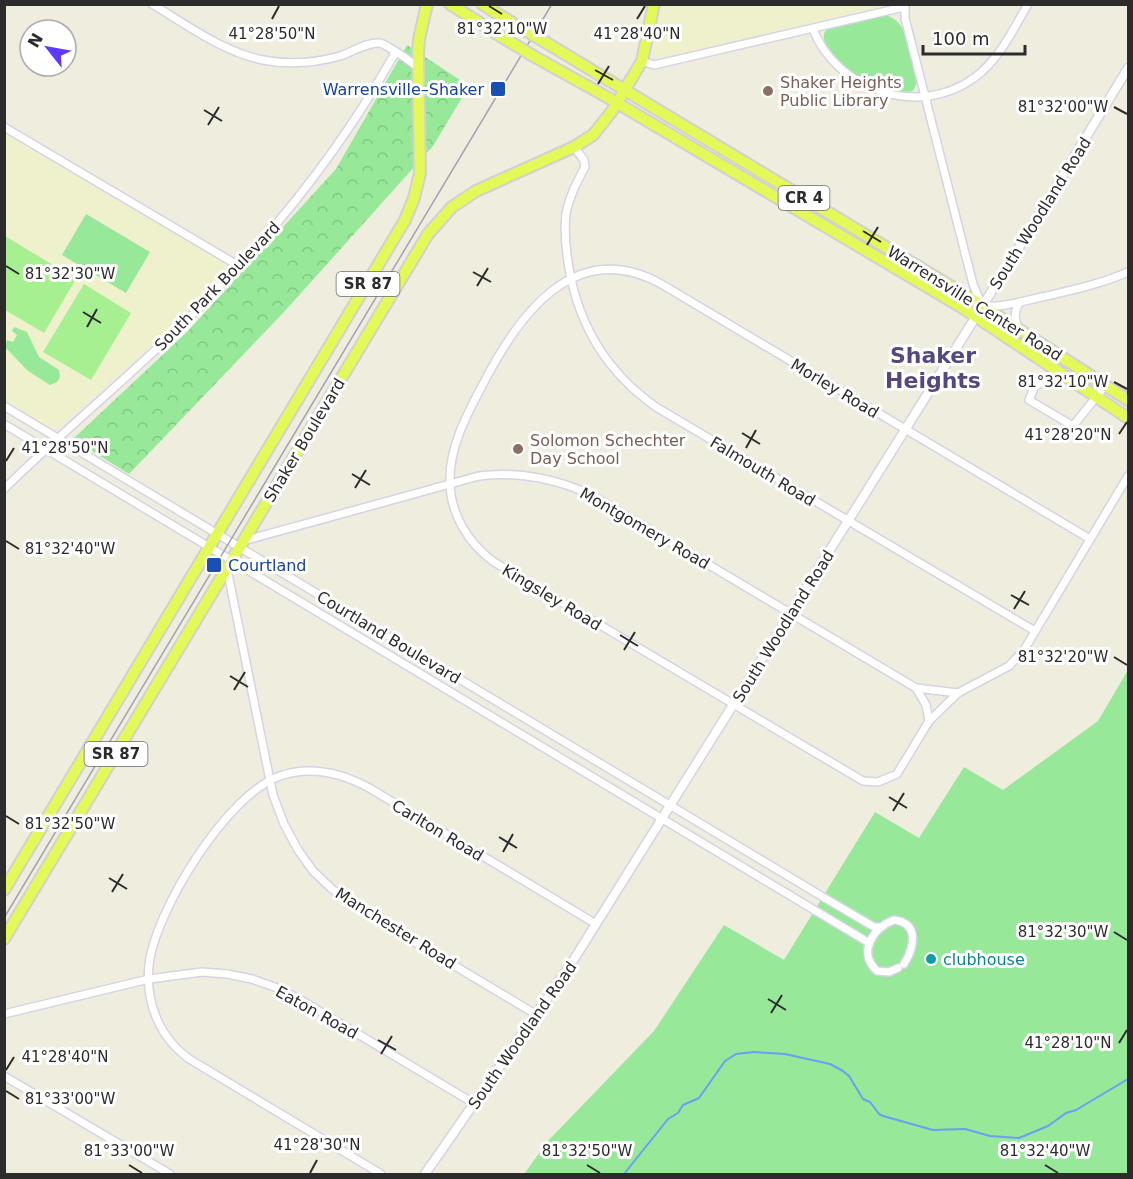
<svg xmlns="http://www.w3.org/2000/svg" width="1133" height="1179" font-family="'DejaVu Sans',sans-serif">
	<defs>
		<pattern id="forest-crowns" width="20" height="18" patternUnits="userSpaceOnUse" patternTransform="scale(1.5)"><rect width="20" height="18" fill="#97e899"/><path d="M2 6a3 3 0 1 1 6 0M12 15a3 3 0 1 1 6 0" fill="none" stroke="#82c784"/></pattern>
	</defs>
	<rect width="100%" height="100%" fill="#eeedde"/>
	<g fill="#eff1cc">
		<polygon points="658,5 889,5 663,58 655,55 651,45"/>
		<polygon points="5,130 222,260 226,268 223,276 211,289 134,361 55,430 52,430 5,402"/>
	</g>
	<g fill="#97e899">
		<path d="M 885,15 C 911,21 912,60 917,82 L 913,91 C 904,93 893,92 884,89 C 867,84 812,51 826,30 Z"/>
		<polygon points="86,214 150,252 126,293 62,255"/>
		<polygon points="14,327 27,332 39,357 59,370 60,377 57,382 50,385 28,371 5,347 7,340 13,342 17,335 12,331"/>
		<polygon points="1128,670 1128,1174 524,1174 548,1141 654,1031 724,925 784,960 875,812 919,838 964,767 1003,790 1098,721"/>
	</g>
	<polygon fill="url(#forest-crowns)" points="407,45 469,86 433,146 284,312 129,474 73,439 188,331 336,169"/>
	<g fill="#a6f092">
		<polygon points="5,236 76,279 44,333 5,310"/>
		<polygon points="84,284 131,313 91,380 43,352"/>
	</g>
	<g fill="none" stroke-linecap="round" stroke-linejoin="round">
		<polyline stroke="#6b9ef6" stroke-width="2" points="624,1174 668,1119 678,1113 683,1105 699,1098 725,1061 736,1054 754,1052 785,1054 830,1064 843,1071 849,1076 863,1099 870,1102 879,1114 883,1116 933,1130 965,1129 990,1136 1019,1138 1048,1126 1066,1113 1076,1110 1128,1079"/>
		<g stroke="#d6d3e5" stroke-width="10">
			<g id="minor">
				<path d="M 152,4 C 187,25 223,52 263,60 C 288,65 315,63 340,56 C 352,52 367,42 380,43 C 385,44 414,63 418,68"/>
				<path d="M 905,4 L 905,18 L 973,284 L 982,306 C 1002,308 1023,301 1042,297 C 1072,290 1101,284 1128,272"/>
				<path d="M 813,29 C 837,91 919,118 974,78 C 999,60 1013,30 1028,4"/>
				<polyline points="642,61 654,65 904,7"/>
				<polyline points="4,127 239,266"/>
				<path d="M 574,147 L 584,160 L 585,167 C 577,182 569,197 566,214 C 564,231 566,251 569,268 C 579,327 608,373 656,407 L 1035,631"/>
				<path d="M 1018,329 C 1015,319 1013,312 1020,302"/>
				<polyline points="1055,370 1047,380 1035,386 1029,400 1073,426 1105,386"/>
				<polyline points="4,406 823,897 874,927 880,927"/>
				<polyline points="4,424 866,941 869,945"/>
				<path d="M 4,489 C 68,426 138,370 201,306 C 277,230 343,146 395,53"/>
				<path d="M 1090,539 L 663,285 C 575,235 518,315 482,386 C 467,414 449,448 450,481 C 450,514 468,543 494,562 L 863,781 L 878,782 L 897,774 L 929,721 L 958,693 L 1009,666 L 1024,650 L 1128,476"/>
				<path d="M 243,541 L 479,476 C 518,471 560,479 595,497 L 916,688 L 958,693"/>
				<polyline points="227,569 273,795 284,824 298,850 313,871 332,889 361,910 537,1015"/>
				<polyline points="916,688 926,705 929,721"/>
				<path d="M 898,968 L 889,972 L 877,971 C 857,952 873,928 894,920 C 920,923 914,948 904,964"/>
				<polyline points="4,1014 149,979 202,972 227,974 252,979 280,989 306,1003 475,1104"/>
				<polyline points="4,1076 170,1174"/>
				<path d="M 381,1174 L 191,1060 C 160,1039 145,1003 149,965 C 155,911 227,794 280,776 C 312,765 342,773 371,789 L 596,924"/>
			</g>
		</g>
		<g stroke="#d6d3e5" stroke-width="11">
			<polyline id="tertiary" points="425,1174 571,964 1015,254 1128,68"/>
		</g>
		<g stroke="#d1d1d1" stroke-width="14">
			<g id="primary">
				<polyline points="450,4 502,37"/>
				<polyline points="482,4 511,22"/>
				<polyline points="545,42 967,296 1128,400"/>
				<polyline points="535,57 607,97 963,308 1128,418"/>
				<polyline points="4,890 405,220 414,198 420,173 418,54 419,39 427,4"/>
				<polyline points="4,939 428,234 452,207 476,191 574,147 593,135 612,111 642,61 654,4"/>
			</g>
		</g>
		<use href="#minor" stroke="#fff" stroke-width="7"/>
		<use href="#tertiary" stroke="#fff" stroke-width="8"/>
		<use href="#primary" stroke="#e4f958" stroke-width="10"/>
		<polyline stroke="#a5a0b7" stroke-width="1.5" points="4,918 552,4"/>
		<g stroke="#d1d1d1" stroke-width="14" stroke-linecap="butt">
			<g id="primary-bridge">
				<polyline points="511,22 545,42"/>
				<polyline points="502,37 535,57"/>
			</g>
		</g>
		<use href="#primary-bridge" stroke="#e4f958" stroke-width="10"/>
	</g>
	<path fill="none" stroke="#2c2c2c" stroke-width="2" d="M 489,6 L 502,14M 272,19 L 279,6M 637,19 L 645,6M 595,70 L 613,80M 598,84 L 609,66M 1114,107 L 1127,114M 204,110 L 222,121M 208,125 L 219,107M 863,231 L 881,242M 867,245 L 878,227M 6,266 L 19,274M 473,272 L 491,282M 477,286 L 488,268M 83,312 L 101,323M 87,327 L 97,309M 1114,382 L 1127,389M 742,433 L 760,444M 1119,434 L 1127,422M 746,448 L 756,430M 6,461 L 14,448M 352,474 L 370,485M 355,488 L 366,470M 6,541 L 19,549M 1011,595 L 1029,605M 1014,609 L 1025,591M 620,635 L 638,646M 624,650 L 635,632M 1114,657 L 1127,665M 230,676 L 248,687M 234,690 L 245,672M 889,797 L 907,808M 893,811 L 904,793M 6,816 L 19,824M 499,837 L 517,848M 503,852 L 513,834M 109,878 L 127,889M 112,892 L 123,874M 1114,932 L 1127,940M 768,999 L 786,1010M 771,1013 L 782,995M 378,1040 L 396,1050M 1119,1043 L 1127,1030M 381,1054 L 392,1036M 6,1070 L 14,1057M 6,1091 L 19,1099M 129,1165 L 142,1173M 587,1165 L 600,1173M 1045,1165 L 1058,1173M 310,1173 L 317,1160"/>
	<g fill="#1a4fb4" stroke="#fff" stroke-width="2">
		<rect x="490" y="81" width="16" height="16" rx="3"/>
		<rect x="206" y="557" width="16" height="16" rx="3"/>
	</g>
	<g fill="#8d6e63" stroke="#fff" stroke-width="2">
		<circle cx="768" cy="91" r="6"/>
		<circle cx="518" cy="449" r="6"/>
	</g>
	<circle fill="#0f9aa8" stroke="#fff" stroke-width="2" cx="931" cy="959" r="6"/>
	<g text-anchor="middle" stroke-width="6" stroke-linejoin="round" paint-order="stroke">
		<g fill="#fff" stroke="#6b6b6b" stroke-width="1.5">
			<rect x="778.5" y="186" width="51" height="24" rx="4.5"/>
			<rect x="336.5" y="272" width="63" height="24" rx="4.5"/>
			<rect x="84.5" y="742" width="63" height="24" rx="4.5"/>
		</g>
		<g font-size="15" font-weight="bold" fill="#2c2c2c">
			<text x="804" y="203">CR 4</text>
			<text x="368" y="289">SR 87</text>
			<text x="116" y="759">SR 87</text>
		</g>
		<g font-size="16" fill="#785e54" stroke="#fff" text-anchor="start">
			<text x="780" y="88">Shaker Heights<tspan x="780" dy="18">Public Library</tspan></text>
			<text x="530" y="446">Solomon Schechter<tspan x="530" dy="18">Day School</tspan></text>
		</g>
		<g font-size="16" fill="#164399" stroke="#fff" text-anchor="end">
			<text x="484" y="95">Warrensville–Shaker</text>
			<text x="228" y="571" text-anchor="start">Courtland</text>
		</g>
		<g font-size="16" fill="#2c2c2c" stroke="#fff">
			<text transform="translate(1040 213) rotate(-58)" y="6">South Woodland Road</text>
			<text transform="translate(217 286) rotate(-46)" y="6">South Park Boulevard</text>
			<text transform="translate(975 303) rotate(32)" y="6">Warrensville Center Road</text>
			<text transform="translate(835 388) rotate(31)" y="6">Morley Road</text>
			<text transform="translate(304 440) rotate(-59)" y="6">Shaker Boulevard</text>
			<text transform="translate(763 471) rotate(31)" y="6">Falmouth Road</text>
			<text transform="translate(645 528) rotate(30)" y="6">Montgomery Road</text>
			<text transform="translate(552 597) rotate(31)" y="6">Kingsley Road</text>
			<text transform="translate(783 626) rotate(-58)" y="6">South Woodland Road</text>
			<text transform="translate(389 637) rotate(31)" y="6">Courtland Boulevard</text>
			<text transform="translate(438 830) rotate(31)" y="6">Carlton Road</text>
			<text transform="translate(396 928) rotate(32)" y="6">Manchester Road</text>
			<text transform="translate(317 1012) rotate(29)" y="6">Eaton Road</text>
			<text transform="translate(522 1035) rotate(-55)" y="6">South Woodland Road</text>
		</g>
		<g font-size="16" fill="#0d838f" stroke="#fff" text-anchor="start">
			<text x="943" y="965">clubhouse</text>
		</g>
		<g font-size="22" font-weight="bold" fill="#534980" stroke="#fff">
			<text x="933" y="363">Shaker<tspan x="933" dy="25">Heights</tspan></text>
		</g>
	</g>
	<g font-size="15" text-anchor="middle" fill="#2c2c2c" stroke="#fff" stroke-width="6" stroke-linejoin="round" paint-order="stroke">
		<text x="502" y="34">81°32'10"W</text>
		<text x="272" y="39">41°28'50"N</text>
		<text x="637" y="39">41°28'40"N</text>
		<text x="1063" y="112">81°32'00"W</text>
		<text x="70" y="279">81°32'30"W</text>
		<text x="1063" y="387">81°32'10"W</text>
		<text x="1068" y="440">41°28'20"N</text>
		<text x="65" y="453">41°28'50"N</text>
		<text x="70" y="554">81°32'40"W</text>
		<text x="1063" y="662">81°32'20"W</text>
		<text x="70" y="829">81°32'50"W</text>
		<text x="1063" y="937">81°32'30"W</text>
		<text x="1068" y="1048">41°28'10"N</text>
		<text x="65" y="1062">41°28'40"N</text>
		<text x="70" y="1104">81°33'00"W</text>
		<text x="317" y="1150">41°28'30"N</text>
		<text x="129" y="1156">81°33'00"W</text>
		<text x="587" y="1156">81°32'50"W</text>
		<text x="1045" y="1156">81°32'40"W</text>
	</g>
	<rect width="1133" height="1179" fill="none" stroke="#2c2c2c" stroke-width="12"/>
	<g transform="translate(48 48) rotate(301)"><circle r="28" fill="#ffffff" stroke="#ababab" stroke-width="1.5"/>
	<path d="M0-4.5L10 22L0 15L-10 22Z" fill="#5d3aff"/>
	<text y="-9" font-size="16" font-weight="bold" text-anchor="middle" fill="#2c2c2c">N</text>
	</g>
	<path d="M923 45v9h102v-9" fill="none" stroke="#2c2c2c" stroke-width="3"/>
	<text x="932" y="45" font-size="18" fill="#2c2c2c" stroke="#ffffff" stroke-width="4.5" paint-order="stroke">100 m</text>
</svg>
